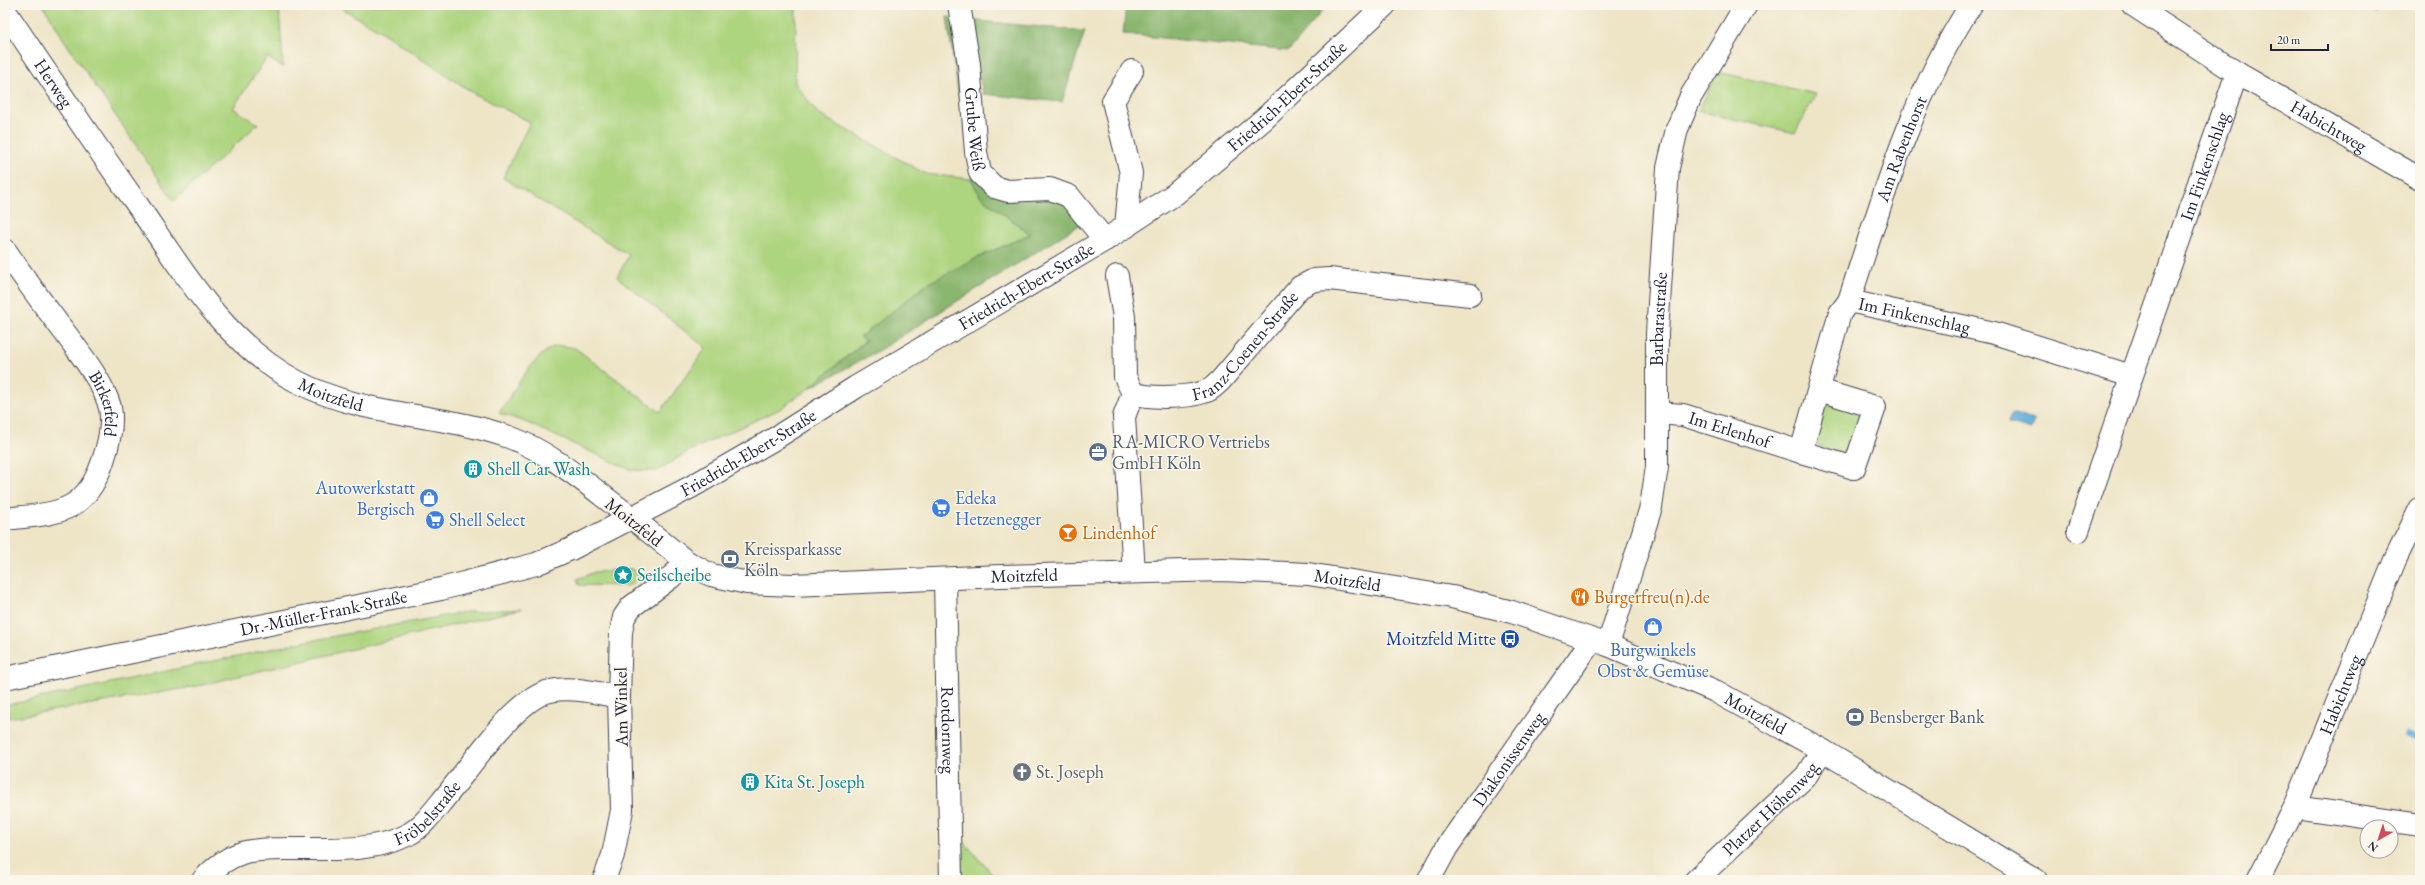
<svg xmlns="http://www.w3.org/2000/svg" width="2425" height="885" font-family="'EB Garamond',serif">
	<rect width="100%" height="100%" fill="#fbf7ec"/>
	<filter id="ink" filterUnits="userSpaceOnUse"><feTurbulence type="fractalNoise" baseFrequency=".025" numOctaves="2"/><feDisplacementMap in="SourceGraphic" scale="8" xChannelSelector="R" yChannelSelector="G"/><feConvolveMatrix kernelMatrix="1 2 1 2 8 2 1 2 1" color-interpolation-filters="sRGB"/></filter>
	<filter id="wash" filterUnits="userSpaceOnUse"><feTurbulence type="fractalNoise" baseFrequency=".012" numOctaves="4" result="noise"/><feDisplacementMap in="SourceGraphic" scale="16" xChannelSelector="R" yChannelSelector="G"/><feGaussianBlur stdDeviation="0.9" result="paint"/><feColorMatrix in="noise" values="0 0 0 0 0 0 0 0 0 0 0 0 0 0 0 0 0 1.4 0 .05"/><feComposite in="paint" operator="in"/></filter>
	<g filter="url(#wash)">
		<rect width="100%" height="100%" fill="#eee5c7"/>
		<g fill="#add47f" stroke="#687b5d">
			<polygon points="43,5 279,5 283,67 267,57 233,108 258,124 174,201 66,43"/>
			<path d="M 336,5 L 796,5 L 795,83 L 818,114 L 926,174 L 971,179 L 981,197 L 1030,234 L 964,264 L 861,337 L 866,340 L 808,389 L 780,409 L 687,452 L 657,471 L 631,470 L 525,422 L 499,413 C 512,395 532,355 554,347 C 560,345 569,347 575,348 L 660,412 L 706,348 L 617,277 L 629,255 L 503,178 L 530,122 L 475,94 L 377,29 Z"/>
			<polygon points="1718,72 1816,94 1795,133 1698,111"/>
			<polygon points="1828,402 1862,412 1852,450 1846,455 1819,446 1816,441 1825,406"/>
			<polygon points="632,569 640,577 628,586 579,585 577,579 595,572"/>
			<polygon points="521,609 193,687 9,718 7,705 303,642 466,612"/>
			<polygon points="963,841 998,880 959,880"/>
		</g>
		<g fill="#8ab66e" stroke="#566c54">
			<polygon points="1126,5 1327,5 1289,51 1123,34"/>
			<polygon points="2366,5 2382,5 2376,13"/>
			<polygon points="947,17 953,18 965,98 959,98"/>
			<polygon points="968,20 1085,31 1062,102 983,94"/>
			<polygon points="974,175 1066,199 1084,222 876,352 808,389 866,341 860,337 927,284 964,264 1030,234 981,197 971,179"/>
		</g>
		<polygon fill="#5aacd5" stroke="#3e6788" points="2011,413 2034,420 2031,430 2008,423"/>
		<g fill="none" stroke-linecap="round" stroke-linejoin="round">
			<polyline stroke="#5aacd5" stroke-width="5.5" points="2406,735 2420,738"/>
		</g>
	</g>
	<g filter="url(#ink)">
		<g fill="none" stroke-linecap="round" stroke-linejoin="round">
			<g stroke="#413f50" stroke-width="24">
				<g id="minor">
					<path id="s1" d="M 959,5 L 969,64 L 976,152 L 980,173 L 994,187 L 1008,191 L 1050,189 L 1069,196 L 1105,240"/>
					<path id="s2" d="M 2133,5 L 2237,73 L 2420,179"/>
					<polyline points="1126,227 1131,173 1113,101 1132,71"/>
					<path id="s3" d="M 5,250 C 25,279 45,307 66,334 C 81,355 99,377 108,401 C 115,419 109,443 103,461 C 85,515 56,513 5,519"/>
					<polyline points="1117,276 1124,317 1125,377 1133,393 1124,417 1134,572"/>
					<path id="s4" d="M 1849,301 C 1882,200 1912,95 1971,5"/>
					<path id="s5" d="M 1133,393 C 1150,399 1192,398 1209,390 C 1213,388 1217,384 1221,380 L 1300,287 L 1314,280 L 1329,279 L 1470,295"/>
					<path id="s6" d="M 1657,413 L 1683,415 L 1801,452 L 1840,313 L 1849,301 L 1994,333 L 2131,376"/>
					<polyline points="1801,452 1854,468 1875,407 1819,390"/>
					<path id="s7" d="M 2078,531 L 2237,73"/>
					<path id="s8" d="M 945,579 L 951,880"/>
					<path id="s9" d="M 1608,645 L 1651,507 L 1657,467 L 1657,333 L 1668,168 L 1677,129 L 1691,96 L 1746,5"/>
					<polyline points="2295,807 2420,825"/>
					<path id="s10" d="M 203,880 C 214,868 226,858 242,853 C 255,849 271,849 284,849 C 325,848 371,854 409,834 C 424,826 436,808 447,795 C 469,768 516,698 550,691 C 572,686 597,693 619,697"/>
					<polyline points="604,880 613,855 622,810 619,697 621,632 624,617 631,607 670,578 687,562"/>
					<path id="s11" d="M 1429,880 L 1447,847 L 1592,640"/>
					<path id="s12" d="M 1696,880 L 1806,776 L 1822,750"/>
					<path id="s13" d="M 2258,880 L 2295,807 L 2395,560 L 2420,509"/>
				</g>
			</g>
			<g stroke="#413f50" stroke-width="24">
				<g id="tertiary">
					<path id="s14" d="M 5,11 C 48,75 90,138 134,200 C 180,266 222,342 296,381 C 365,418 438,412 509,437 C 555,454 592,489 632,518"/>
				</g>
			</g>
			<g stroke="#413f50" stroke-width="24">
				<g id="secondary">
					<path id="s15" d="M 632,518 L 687,562 L 711,575 L 747,583 L 793,585 L 1001,576 L 1222,570 L 1308,574 L 1452,597 L 1512,612 L 1608,645 L 1715,691 L 1822,750 L 2036,880"/>
					<path id="s16" d="M 5,678 L 441,589 L 536,564 L 571,549 L 691,487 L 774,439 L 856,387 L 1105,240 L 1175,194 L 1263,120 L 1385,5"/>
				</g>
			</g>
			<use href="#minor" stroke="#fff" stroke-width="22"/>
			<use href="#tertiary" stroke="#fff" stroke-width="22"/>
			<use href="#secondary" stroke="#fff" stroke-width="22"/>
		</g>
	</g>
	<defs>
		<g id="office-disc" transform="scale(1)"><circle r="9.5" fill="#5c6f8a" stroke="#fbf7ec"/><path d="M-6-3h4V-5.5h4V-3h4V5H-6ZM-1-4.5V-3h2v-1.5ZM-6 0V1H6V0Z" fill="#fff"/></g>
		<g id="building-disc" transform="scale(1)"><circle r="9.5" fill="#0f9aa8" stroke="#fbf7ec"/><path d="M-4-6H4V6H1V3H-1V6H-4ZM-2.5-4.3h1.7v1.8h-1.7ZM.8-4.3h1.7v1.8H.8ZM-2.5-1h1.7V.8h-1.7ZM.8-1h1.7V.8H.8Z" fill="#fff"/></g>
		<g id="shop-disc" transform="scale(1)"><circle r="9.5" fill="#3f7fe0" stroke="#fbf7ec"/><path d="M-5-2.5h2.3a2.7 3.5 0 0 1 5.4 0H5L5.5 6h-11ZM-1.5-2.5h3a1.5 2.3 0 0 0-3 0Z" fill="#fff"/></g>
		<g id="supermarket-disc" transform="scale(1)"><circle r="9.5" fill="#3f7fe0" stroke="#fbf7ec"/><path d="M-6-5.5h2.5l.6 2H6L4.5 2H-2.5L-4.4-4H-6ZM-1.5 3.2a1.3 1.3 0 1 0 .1 0ZM3 3.2a1.3 1.3 0 1 0 .1 0Z" fill="#fff"/></g>
		<g id="bar-disc" transform="scale(1)"><circle r="9.5" fill="#e8710a" stroke="#fbf7ec"/><path d="M-6-5H6L.8 .8V4.5H3.5V6h-7V4.5H-.8V.8Z" fill="#fff"/></g>
		<g id="bank-disc" transform="scale(1)"><circle r="9.5" fill="#5c6f8a" stroke="#fbf7ec"/><path d="M-6-4H6V4H-6ZM0-2.3a2.3 2.3 0 1 0 0 4.6a2.3 2.3 0 1 0 0-4.6Z" fill="#fff"/></g>
		<g id="sight-disc" transform="scale(1)"><circle r="9.5" fill="#0f9aa8" stroke="#fbf7ec"/><path d="M0-6L1.8-2.2L6-1.7L2.9 1.2L3.7 5.4L0 3.3L-3.7 5.4L-2.9 1.2L-6-1.7L-1.8-2.2Z" fill="#fff"/></g>
		<g id="restaurant-disc" transform="scale(1)"><circle r="9.5" fill="#e8710a" stroke="#fbf7ec"/><path d="M-5-6h1v4h1v-4h1v4h1v-4h1v5L-1.5 .5V6h-2V.5L-5-1ZM5-6V6H3V1.5H1.5Q1.5-4 5-6Z" fill="#fff"/></g>
		<g id="bus-disc" transform="scale(1)"><circle r="9.5" fill="#1a4fb4" stroke="#fbf7ec"/><path d="M-5-6H5V4H4V6H2V4H-2V6H-4V4H-5ZM-3.5-4V0h7V-4ZM-3.5 1.2v1.5H-2V1.2ZM2 1.2v1.5H3.5V1.2Z" fill="#fff"/></g>
		<g id="church-disc" transform="scale(1)"><circle r="9.5" fill="#6b7280" stroke="#fbf7ec"/><path d="M-1.2-6h2.4v3.5h3.3v2.4h-3.3V6h-2.4V-.1h-3.3v-2.4h3.3Z" fill="#fff"/></g>
	</defs>
	<g fill-rule="evenodd">
		<use href="#office-disc" x="1098" y="452"/>
		<use href="#building-disc" x="473" y="469"/>
		<use href="#shop-disc" x="429" y="498"/>
		<use href="#supermarket-disc" x="941" y="508"/>
		<use href="#supermarket-disc" x="435" y="520"/>
		<use href="#bar-disc" x="1068" y="533"/>
		<use href="#bank-disc" x="730" y="559"/>
		<use href="#sight-disc" x="623" y="575"/>
		<use href="#restaurant-disc" x="1580" y="597"/>
		<use href="#shop-disc" x="1653" y="627"/>
		<use href="#bus-disc" x="1510" y="639"/>
		<use href="#bank-disc" x="1855" y="717"/>
		<use href="#church-disc" x="1022" y="772"/>
		<use href="#building-disc" x="750" y="782"/>
	</g>
	<g text-anchor="middle" stroke-width="3" stroke-linejoin="round" paint-order="stroke">
		<g font-size="18" fill="#22223b" stroke="#fbf7ec">
			<text dy="6" stroke="none"><textPath href="#s14" startOffset="87">Herweg</textPath></text>
			<text dy="6" stroke="none"><textPath href="#s16" startOffset="1431">Friedrich-Ebert-Straße</textPath></text>
			<text dy="6" stroke="none"><textPath href="#s2" startOffset="230">Habichtweg</textPath></text>
			<text dy="6" stroke="none"><textPath href="#s1" startOffset="125">Grube Weiß</textPath></text>
			<text dy="6" stroke="none"><textPath href="#s4" startOffset="161">Am Rabenhorst</textPath></text>
			<text dy="6" stroke="none"><textPath href="#s7" startOffset="386">Im Finkenschlag</textPath></text>
			<text dy="6" stroke="none"><textPath href="#s16" startOffset="1107">Friedrich-Ebert-Straße</textPath></text>
			<text dy="6" stroke="none"><textPath href="#s6" startOffset="376">Im Finkenschlag</textPath></text>
			<text dy="6" stroke="none"><textPath href="#s9" startOffset="333">Barbarastraße</textPath></text>
			<text dy="6" stroke="none"><textPath href="#s5" startOffset="133">Franz-Coenen-Straße</textPath></text>
			<text dy="6" stroke="none"><textPath href="#s14" startOffset="512">Moitzfeld</textPath></text>
			<text dy="6" stroke="none"><textPath href="#s3" startOffset="185">Birkerfeld</textPath></text>
			<text dy="6" stroke="none"><textPath href="#s6" startOffset="75">Im Erlenhof</textPath></text>
			<text dy="6" stroke="none"><textPath href="#s16" startOffset="783">Friedrich-Ebert-Straße</textPath></text>
			<text transform="translate(634 522) rotate(38)" y="6">Moitzfeld</text>
			<text dy="6" stroke="none"><textPath href="#s15" startOffset="412">Moitzfeld</textPath></text>
			<text dy="6" stroke="none"><textPath href="#s15" startOffset="736">Moitzfeld</textPath></text>
			<text dy="6" stroke="none"><textPath href="#s16" startOffset="325">Dr.-Müller-Frank-Straße</textPath></text>
			<text dy="6" stroke="none"><textPath href="#s13" startOffset="203">Habichtweg</textPath></text>
			<text transform="translate(621 707) rotate(-91)" y="6">Am Winkel</text>
			<text dy="6" stroke="none"><textPath href="#s15" startOffset="1168">Moitzfeld</textPath></text>
			<text dy="6" stroke="none"><textPath href="#s8" startOffset="151">Rotdornweg</textPath></text>
			<text dy="6" stroke="none"><textPath href="#s11" startOffset="145">Diakonissenweg</textPath></text>
			<text dy="6" stroke="none"><textPath href="#s12" startOffset="103">Platzer Höhenweg</textPath></text>
			<text dy="6" stroke="none"><textPath href="#s10" startOffset="245">Fröbelstraße</textPath></text>
		</g>
		<g font-size="18" fill="#4e5e75" stroke="#fbf7ec" text-anchor="start">
			<text x="1112" y="448">RA-MICRO Vertriebs<tspan x="1112" dy="21">GmbH Köln</tspan></text>
			<text x="744" y="555">Kreissparkasse<tspan x="744" dy="21">Köln</tspan></text>
			<text x="1869" y="723">Bensberger Bank</text>
		</g>
		<g font-size="18" fill="#0d838f" stroke="#fbf7ec" text-anchor="start">
			<text x="487" y="475">Shell Car Wash</text>
			<text x="637" y="581">Seilscheibe</text>
			<text x="764" y="788">Kita St. Joseph</text>
		</g>
		<g font-size="18" fill="#366cbe" stroke="#fbf7ec" text-anchor="start">
			<text x="415" y="494" text-anchor="end">Autowerkstatt<tspan x="415" dy="21">Bergisch</tspan></text>
			<text x="955" y="504">Edeka<tspan x="955" dy="21">Hetzenegger</tspan></text>
			<text x="449" y="526">Shell Select</text>
			<text x="1653" y="656" text-anchor="middle">Burgwinkels<tspan x="1653" dy="21">Obst &amp; Gemüse</tspan></text>
		</g>
		<g font-size="18" fill="#c56008" stroke="#fbf7ec" text-anchor="start">
			<text x="1082" y="539">Lindenhof</text>
			<text x="1594" y="603">Burgerfreu(n).de</text>
		</g>
		<g font-size="18" fill="#164399" stroke="#fbf7ec" text-anchor="end">
			<text x="1496" y="645">Moitzfeld Mitte</text>
		</g>
		<g font-size="18" fill="#5b616d" stroke="#fbf7ec" text-anchor="start">
			<text x="1036" y="778">St. Joseph</text>
		</g>
	</g>
	<rect width="2425" height="885" fill="none" stroke="#fbf7ec" stroke-width="20"/>
	<g transform="translate(2379 839) rotate(219)"><circle r="19" fill="#fbf7ec" stroke="#a4a2a5"/>
	<path d="M0-3L7 15L0 10L-7 15Z" fill="#d1495b"/>
	<text y="-6" font-size="11" font-weight="bold" text-anchor="middle" fill="#22223b">N</text>
	</g>
	<path d="M2271 44v6h57v-6" fill="none" stroke="#22223b" stroke-width="2"/>
	<text x="2277" y="44" font-size="12" fill="#22223b" stroke="#fbf7ec" stroke-width="3" paint-order="stroke">20 m</text>
</svg>
